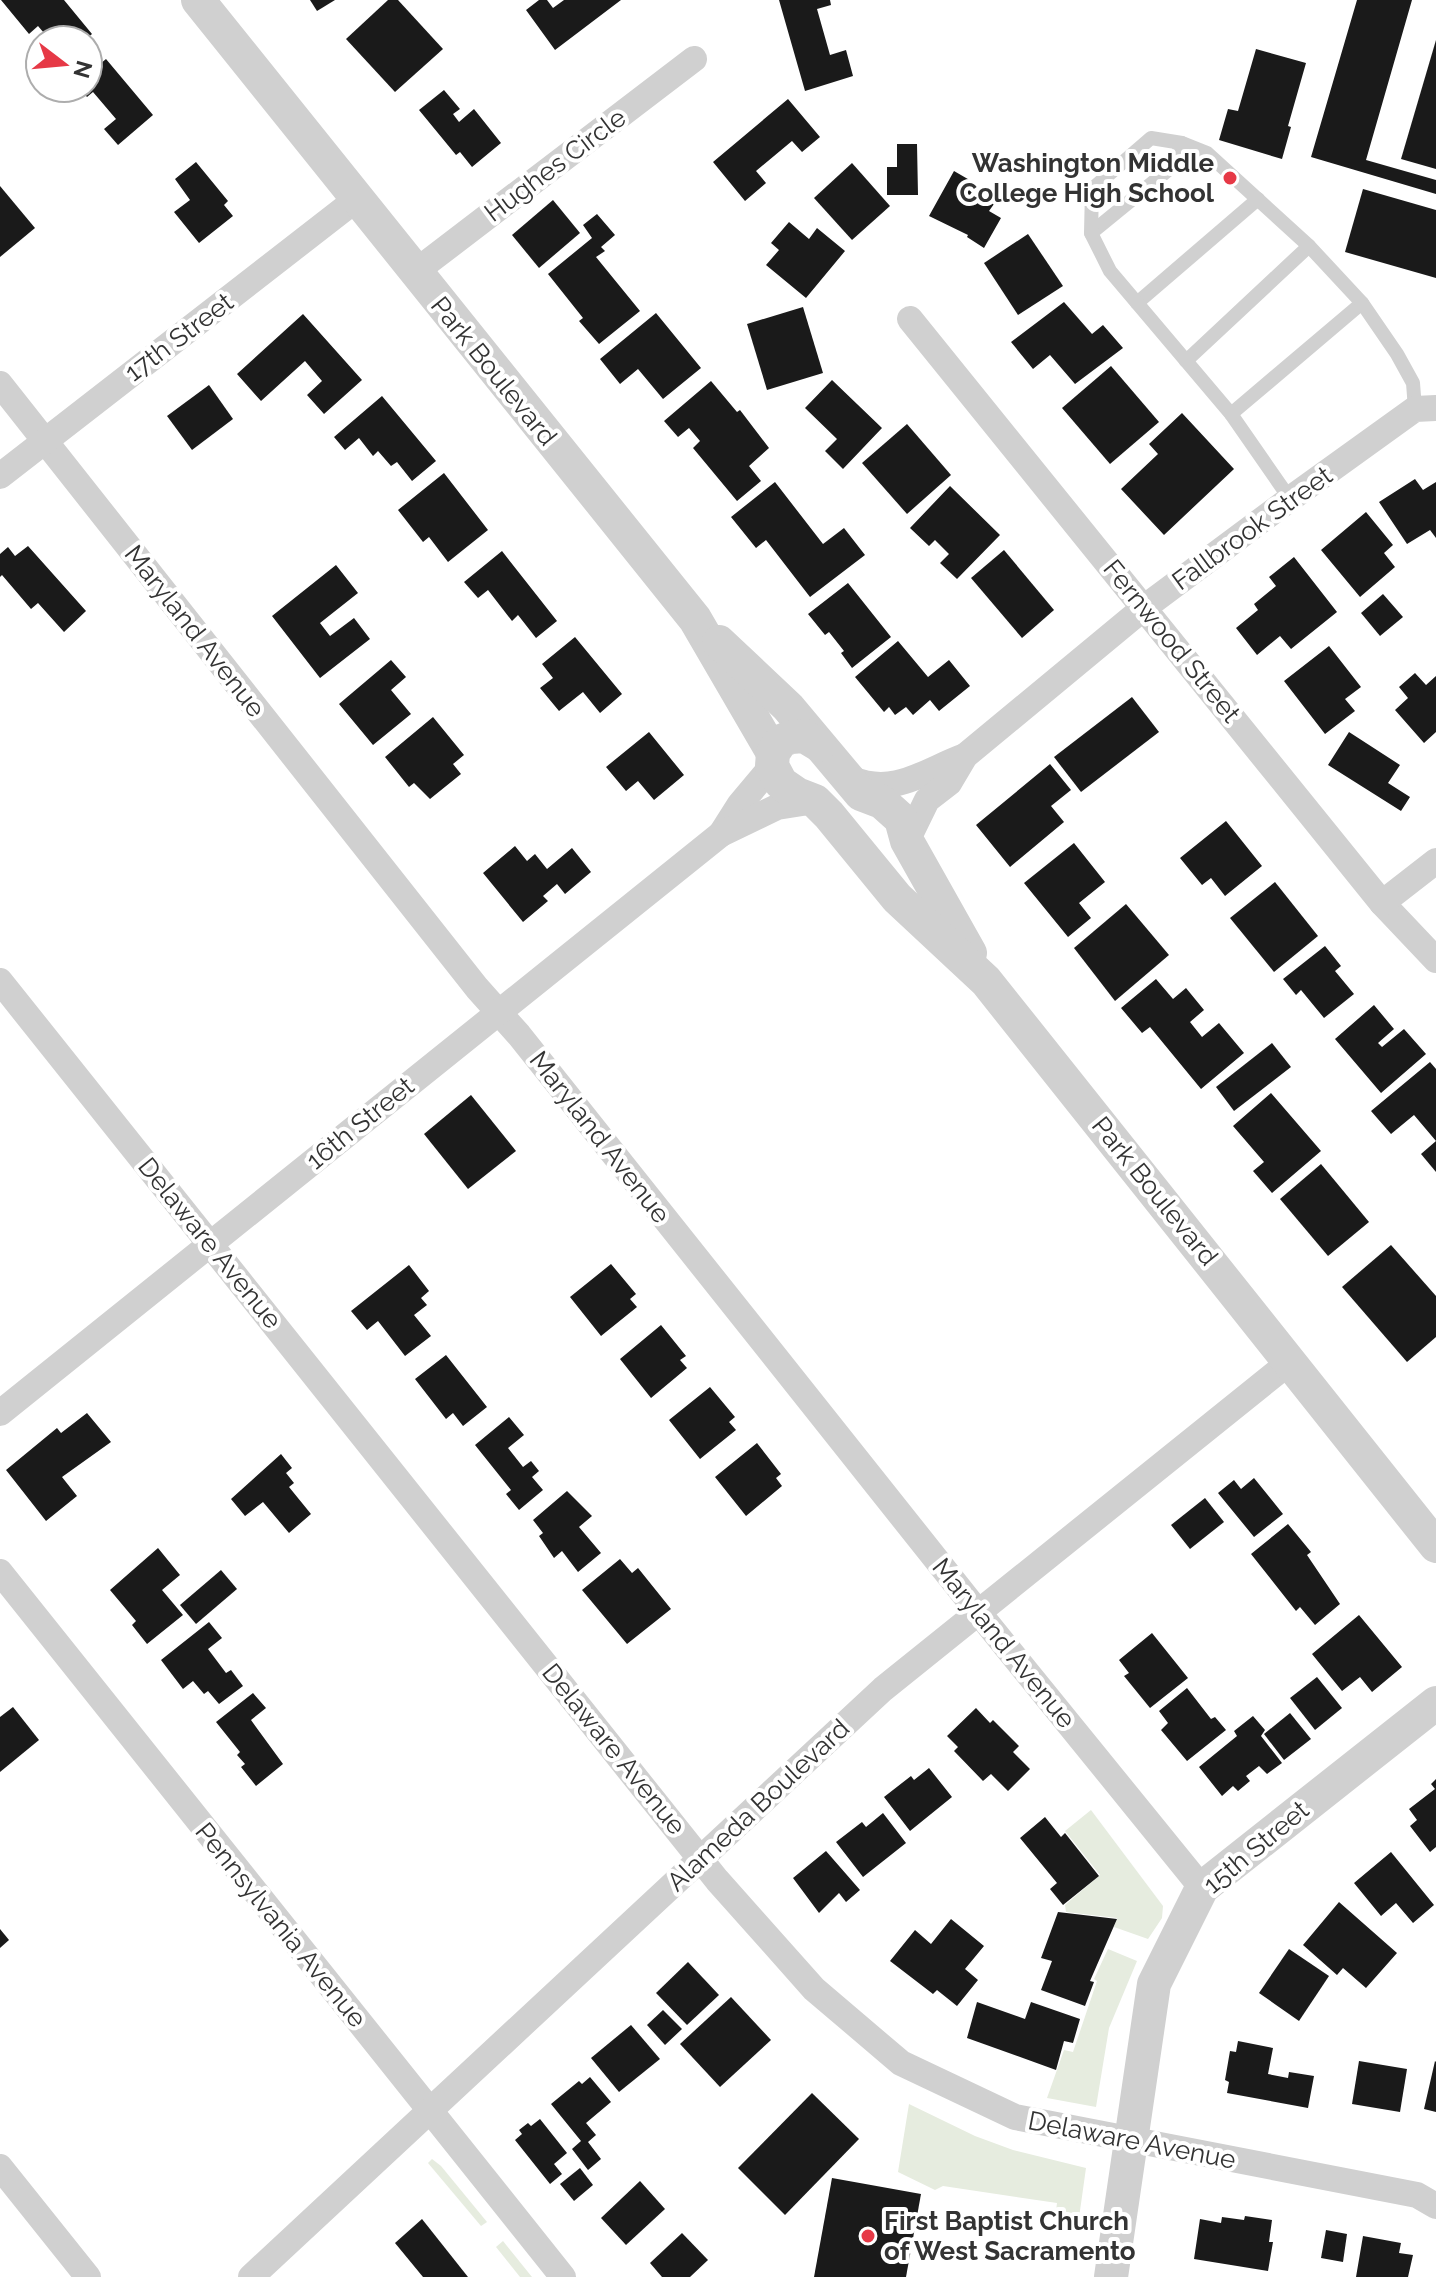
<svg xmlns="http://www.w3.org/2000/svg" width="1436" height="2277" font-family="Raleway,sans-serif">
	<rect width="100%" height="100%" fill="#fff"/>
	<g fill="#e6ecdf">
		<polygon points="1091,1810 1163,1906 1162,1918 1148,1939 1114,1927 1117,1918 1066,1912 1065,1905 1100,1875 1065,1831"/>
		<polygon points="1108,1949 1137,1961 1109,2028 1096,2107 1047,2098 1064,2050 1073,2052 1097,1981 1094,1979"/>
		<polygon points="909,2104 975,2136 1013,2150 1086,2168 1077,2232 1054,2227 1057,2203 943,2186 935,2190 898,2172"/>
		<polygon points="432,2159 441,2166 487,2222 481,2226 428,2163"/>
		<polygon points="503,2241 532,2277 520,2277 496,2247"/>
	</g>
	<g fill="#1a1a1a">
		<polygon points="1,0 64,0 92,34 85,40 50,40 38,26 29,34"/>
		<polygon points="310,0 335,0 317,11"/>
		<polygon points="388,0 398,0 443,49 395,92 346,39"/>
		<polygon points="539,0 547,0 553,8 564,0 621,0 555,50 526,10"/>
		<polygon points="779,0 830,0 831,5 817,9 830,55 846,50 853,76 805,91"/>
		<polygon points="1357,0 1412,0 1366,160 1436,180 1436,194 1311,157"/>
		<polygon points="1436,40 1436,169 1401,159"/>
		<polygon points="1256,49 1306,63 1288,126 1291,127 1282,159 1219,140 1228,109 1238,111"/>
		<polygon points="106,59 153,115 118,145 104,129 116,119 93,92 87,97 79,88 88,88 88,74"/>
		<polygon points="444,90 460,109 453,114 459,122 474,109 501,143 472,167 460,152 456,155 419,110"/>
		<polygon points="788,99 820,137 802,152 792,141 756,171 766,183 745,201 713,162"/>
		<polygon points="897,144 917,144 918,195 887,195 887,167 897,167"/>
		<polygon points="196,162 228,201 224,205 233,216 199,243 174,212 190,200 175,179"/>
		<polygon points="852,163 890,206 852,240 814,198"/>
		<polygon points="954,171 973,182 969,190 994,204 989,211 1001,218 984,248 967,237 968,235 929,216"/>
		<polygon points="0,186 35,228 0,257"/>
		<polygon points="1363,189 1436,210 1436,278 1345,252"/>
		<polygon points="553,200 580,233 539,268 512,235"/>
		<polygon points="597,214 615,235 601,247 605,251 596,257 640,311 599,344 579,321 583,318 548,274 592,238 583,225"/>
		<polygon points="789,222 809,239 817,228 845,251 806,298 766,265 779,250 771,243"/>
		<polygon points="1028,234 1063,286 1018,315 984,263"/>
		<polygon points="1064,302 1092,334 1103,325 1123,348 1075,384 1050,355 1033,369 1011,342"/>
		<polygon points="803,307 823,373 767,390 747,324"/>
		<polygon points="656,313 701,368 663,399 638,369 620,384 600,359"/>
		<polygon points="303,314 362,380 324,414 307,395 322,381 305,361 261,401 237,374"/>
		<polygon points="1111,366 1159,422 1110,464 1062,408"/>
		<polygon points="832,380 882,428 843,469 825,451 837,439 805,408"/>
		<polygon points="711,381 737,412 740,410 769,448 749,466 761,481 737,501 693,448 700,441 689,428 678,437 664,421"/>
		<polygon points="209,385 233,419 192,450 167,416"/>
		<polygon points="382,396 436,461 412,481 397,462 391,466 378,451 373,456 359,438 345,450 334,437"/>
		<polygon points="1182,413 1234,469 1164,535 1121,489 1158,454 1149,444"/>
		<polygon points="907,424 951,475 907,514 862,463"/>
		<polygon points="444,473 488,530 448,562 429,537 423,542 398,510"/>
		<polygon points="1415,479 1423,490 1436,482 1436,538 1430,530 1407,544 1379,502"/>
		<polygon points="775,482 823,544 844,528 865,555 810,597 766,540 756,548 731,517"/>
		<polygon points="950,486 1000,535 957,579 940,563 949,554 935,540 929,546 910,528"/>
		<polygon points="1366,512 1393,545 1384,553 1395,567 1360,597 1321,550"/>
		<polygon points="28,546 86,611 64,632 38,603 31,609 2,575 0,577 0,554 8,547 15,556"/>
		<polygon points="1004,550 1054,610 1022,638 971,578"/>
		<polygon points="502,551 557,621 536,638 518,615 512,621 488,590 478,598 464,582"/>
		<polygon points="1294,557 1337,612 1291,649 1280,636 1257,655 1236,628 1258,610 1254,604 1276,586 1269,577"/>
		<polygon points="336,565 358,593 320,623 330,636 354,618 370,639 320,678 272,616"/>
		<polygon points="848,583 891,637 852,668 841,653 844,651 829,632 825,635 808,614"/>
		<polygon points="1383,594 1403,617 1380,636 1361,613"/>
		<polygon points="575,637 622,694 600,713 583,692 559,711 540,688 553,678 542,664"/>
		<polygon points="898,641 928,677 949,660 970,686 939,711 930,700 913,715 906,707 895,715 889,707 884,712 855,677"/>
		<polygon points="1329,646 1361,687 1345,699 1355,711 1325,734 1284,681"/>
		<polygon points="391,660 406,677 391,690 411,714 373,745 339,704"/>
		<polygon points="1415,673 1426,685 1436,676 1436,732 1424,743 1395,710 1408,698 1399,687"/>
		<polygon points="1132,697 1159,732 1081,792 1054,757"/>
		<polygon points="433,717 464,755 453,764 461,774 430,799 414,783 409,787 385,757"/>
		<polygon points="649,732 684,775 654,800 638,781 626,791 606,767"/>
		<polygon points="1349,732 1400,765 1388,783 1410,797 1401,811 1328,765"/>
		<polygon points="1050,764 1071,790 1051,806 1064,822 1010,867 976,825"/>
		<polygon points="1226,821 1262,866 1225,896 1211,878 1202,885 1180,858"/>
		<polygon points="1074,843 1105,882 1079,903 1091,918 1068,937 1024,883"/>
		<polygon points="515,846 527,861 535,854 547,869 572,848 591,872 565,894 557,884 543,896 548,901 523,922 483,873"/>
		<polygon points="1275,882 1318,936 1274,972 1230,918"/>
		<polygon points="1126,904 1169,955 1115,1001 1074,948"/>
		<polygon points="1325,946 1341,966 1335,971 1354,994 1324,1018 1301,990 1296,995 1283,979"/>
		<polygon points="1156,979 1173,999 1186,988 1204,1010 1190,1022 1202,1037 1219,1023 1244,1053 1201,1089 1150,1027 1142,1033 1121,1008"/>
		<polygon points="1374,1005 1394,1029 1378,1043 1382,1047 1404,1029 1426,1054 1381,1093 1335,1039"/>
		<polygon points="1272,1043 1291,1067 1234,1111 1216,1087"/>
		<polygon points="1430,1062 1436,1069 1436,1141 1414,1115 1391,1134 1371,1111"/>
		<polygon points="1271,1093 1321,1151 1272,1193 1253,1171 1264,1162 1233,1126"/>
		<polygon points="471,1095 516,1151 468,1189 424,1134"/>
		<polygon points="1436,1141 1436,1172 1421,1154"/>
		<polygon points="1321,1164 1369,1222 1328,1256 1280,1199"/>
		<polygon points="1391,1245 1436,1296 1436,1337 1407,1362 1342,1287"/>
		<polygon points="611,1264 636,1294 630,1299 637,1307 601,1336 570,1297"/>
		<polygon points="409,1265 429,1291 421,1298 427,1305 414,1315 431,1336 405,1356 378,1321 367,1330 351,1311"/>
		<polygon points="661,1325 686,1356 680,1360 687,1368 651,1398 620,1359"/>
		<polygon points="446,1355 487,1407 463,1426 453,1413 446,1419 415,1379"/>
		<polygon points="710,1387 735,1417 729,1422 736,1430 700,1459 669,1420"/>
		<polygon points="87,1413 111,1442 62,1477 77,1496 46,1521 6,1470 57,1428 61,1433"/>
		<polygon points="509,1417 524,1435 508,1448 523,1467 531,1461 539,1471 532,1477 543,1490 519,1510 506,1494 511,1490 475,1445"/>
		<polygon points="757,1443 781,1474 776,1478 782,1486 746,1516 715,1477"/>
		<polygon points="281,1454 292,1468 286,1473 294,1483 289,1487 311,1514 289,1533 263,1502 245,1516 231,1499"/>
		<polygon points="1254,1478 1283,1514 1254,1537 1218,1493 1234,1480 1241,1489"/>
		<polygon points="567,1491 592,1516 579,1527 601,1553 578,1572 562,1551 554,1558 539,1536 543,1533 533,1520"/>
		<polygon points="1205,1498 1224,1522 1190,1549 1171,1525"/>
		<polygon points="1288,1524 1311,1552 1307,1555 1340,1604 1315,1625 1300,1607 1296,1611 1251,1554"/>
		<polygon points="158,1548 180,1575 162,1590 183,1615 147,1644 132,1625 136,1621 110,1590"/>
		<polygon points="620,1559 632,1573 638,1568 671,1609 627,1644 582,1590"/>
		<polygon points="221,1570 237,1589 196,1624 180,1605"/>
		<polygon points="1359,1615 1402,1667 1372,1692 1360,1677 1342,1691 1312,1654"/>
		<polygon points="209,1622 222,1638 208,1649 226,1673 231,1670 243,1686 219,1704 208,1691 204,1694 193,1681 183,1689 161,1660"/>
		<polygon points="1152,1633 1188,1678 1150,1708 1124,1676 1129,1673 1119,1660"/>
		<polygon points="1317,1677 1342,1708 1315,1730 1290,1698"/>
		<polygon points="1187,1688 1211,1719 1215,1717 1226,1730 1187,1761 1161,1730 1168,1723 1159,1711"/>
		<polygon points="253,1693 266,1708 251,1720 283,1764 256,1786 241,1767 245,1764 237,1755 240,1752 216,1722"/>
		<polygon points="13,1707 39,1740 0,1772 0,1717"/>
		<polygon points="976,1708 990,1723 993,1720 1019,1746 1013,1752 1030,1769 1008,1791 991,1774 983,1781 954,1751 958,1747 947,1736"/>
		<polygon points="1290,1713 1311,1739 1284,1760 1264,1734"/>
		<polygon points="1253,1716 1265,1730 1261,1736 1282,1763 1267,1774 1259,1766 1246,1776 1250,1781 1238,1791 1233,1786 1222,1796 1199,1767 1237,1736 1234,1731"/>
		<polygon points="929,1768 952,1797 910,1831 884,1797 911,1776 914,1780"/>
		<polygon points="1436,1779 1436,1847 1430,1852 1410,1826 1417,1820 1409,1809 1435,1789 1431,1784"/>
		<polygon points="883,1813 906,1843 863,1877 836,1842 862,1822 866,1827"/>
		<polygon points="1045,1817 1061,1837 1065,1833 1099,1876 1063,1905 1050,1889 1057,1883 1020,1838"/>
		<polygon points="826,1851 860,1890 846,1902 839,1893 819,1913 793,1878"/>
		<polygon points="1391,1852 1434,1905 1413,1923 1396,1903 1381,1916 1354,1883"/>
		<polygon points="1339,1902 1397,1953 1366,1988 1343,1968 1337,1975 1303,1945"/>
		<polygon points="1058,1912 1117,1919 1090,1981 1094,1982 1085,2006 1041,1990 1052,1961 1041,1958"/>
		<polygon points="951,1919 984,1946 965,1969 978,1980 957,2006 937,1990 933,1994 890,1961 915,1930 931,1944"/>
		<polygon points="0,1929 9,1940 0,1948"/>
		<polygon points="1289,1949 1329,1976 1299,2021 1259,1993"/>
		<polygon points="688,1962 719,1995 687,2025 656,1993"/>
		<polygon points="731,1997 771,2040 720,2087 680,2044"/>
		<polygon points="977,2002 1025,2019 1031,2002 1080,2019 1073,2043 1064,2041 1056,2070 967,2038"/>
		<polygon points="663,2010 682,2029 665,2045 647,2025"/>
		<polygon points="631,2025 660,2059 619,2092 591,2058"/>
		<polygon points="1238,2041 1273,2048 1268,2074 1288,2078 1289,2072 1314,2076 1308,2108 1227,2093 1229,2082 1225,2080 1230,2051 1236,2052"/>
		<polygon points="1359,2061 1407,2069 1400,2112 1352,2104"/>
		<polygon points="1435,2061 1436,2062 1436,2112 1424,2109"/>
		<polygon points="590,2077 611,2102 586,2123 596,2135 588,2142 601,2159 588,2170 572,2149 581,2141 551,2104 579,2081 582,2084"/>
		<polygon points="812,2093 859,2139 785,2215 738,2168"/>
		<polygon points="540,2119 567,2153 554,2164 562,2174 550,2184 515,2140 522,2134 519,2130 528,2123 531,2126"/>
		<polygon points="580,2168 593,2185 574,2201 560,2184"/>
		<polygon points="832,2178 921,2194 906,2277 814,2277"/>
		<polygon points="640,2181 665,2209 626,2245 601,2218"/>
		<polygon points="1245,2216 1272,2220 1269,2242 1273,2242 1268,2271 1194,2259 1200,2219 1221,2223 1222,2217 1244,2220"/>
		<polygon points="422,2219 468,2277 423,2277 395,2243"/>
		<polygon points="1326,2230 1347,2234 1343,2262 1321,2258"/>
		<polygon points="682,2233 708,2260 690,2277 662,2277 650,2263"/>
		<polygon points="1363,2236 1401,2243 1399,2253 1413,2255 1408,2277 1356,2277"/>
	</g>
	<g fill="none" stroke-linecap="round" stroke-linejoin="round">
		<g stroke="#d0d0d0" stroke-width="14">
			<polyline points="1091,233 1173,166 1182,143"/>
			<polyline points="1137,303 1258,199"/>
			<polyline points="1186,361 1309,246"/>
			<polyline points="1231,414 1362,303"/>
			<polyline points="1290,499 1231,414 1110,271 1091,233 1092,189 1151,138 1182,143 1207,153 1309,246 1362,303 1397,354 1413,383 1415,409"/>
		</g>
		<g stroke="#d0d0d0" stroke-width="26">
			<polyline points="415,272 694,59"/>
			<polyline points="910,319 1382,903 1436,960"/>
			<polyline points="0,384 477,988 519,1035 978,1612 1202,1888"/>
			<polyline points="0,476 358,198"/>
			<path d="M 852,779 C 895,797 926,770 965,756"/>
			<polyline points="721,834 740,804 772,766"/>
			<polyline points="907,841 927,800 949,783 965,756 1145,607 1290,499 1415,409 1436,408"/>
			<polyline points="1382,903 1436,861"/>
			<polyline points="0,981 717,1880 814,1989 901,2063 1015,2117 1417,2195 1436,2206"/>
			<polyline points="0,1413 721,834 777,807 815,801"/>
			<polyline points="0,1572 563,2277"/>
			<polyline points="0,2167 88,2277"/>
			<polyline points="251,2277 883,1689 1291,1361"/>
		</g>
		<g stroke="#d0d0d0" stroke-width="34">
			<polyline points="198,0 695,619 773,753"/>
			<polyline points="719,642 788,707 861,794 882,802 901,819 907,841 970,953"/>
			<polyline points="819,745 804,736 791,737 781,741 773,753 772,766 781,783 797,794 815,801 829,815 897,898 986,981 1436,1546"/>
			<polyline points="1111,2277 1154,1984 1202,1888 1436,1703"/>
		</g>
	</g>
	<g fill="#e63946" stroke="#fff" stroke-width="3">
		<circle cx="1230" cy="178" r="8"/>
		<circle cx="868" cy="2236" r="8"/>
	</g>
	<g text-anchor="middle" stroke-width="8" stroke-linejoin="round" paint-order="stroke">
		<g font-size="26" font-weight="bold" fill="#333" stroke="#fff" text-anchor="end">
			<text x="1214" y="172">Washington Middle<tspan x="1214" dy="30">College High School</tspan></text>
			<text x="884" y="2230" text-anchor="start">First Baptist Church<tspan x="884" dy="30">of West Sacramento</tspan></text>
		</g>
		<g font-size="26" fill="#333" stroke="#fff">
			<text transform="translate(555 165) rotate(-37)" y="9">Hughes Circle</text>
			<text transform="translate(179 337) rotate(-37)" y="9">17th Street</text>
			<text transform="translate(494 371) rotate(51)" y="9">Park Boulevard</text>
			<text transform="translate(1252 528) rotate(-36)" y="9">Fallbrook Street</text>
			<text transform="translate(195 631) rotate(52)" y="9">Maryland Avenue</text>
			<text transform="translate(1172 641) rotate(51)" y="9">Fernwood Street</text>
			<text transform="translate(360 1123) rotate(-39)" y="9">16th Street</text>
			<text transform="translate(600 1137) rotate(52)" y="9">Maryland Avenue</text>
			<text transform="translate(1155 1191) rotate(51)" y="9">Park Boulevard</text>
			<text transform="translate(210 1243) rotate(51)" y="9">Delaware Avenue</text>
			<text transform="translate(1004 1643) rotate(51)" y="9">Maryland Avenue</text>
			<text transform="translate(614 1749) rotate(51)" y="9">Delaware Avenue</text>
			<text transform="translate(758 1805) rotate(-43)" y="9">Alameda Boulevard</text>
			<text transform="translate(1256 1847) rotate(-40)" y="9">15th Street</text>
			<text transform="translate(281 1925) rotate(51)" y="9">Pennsylvania Avenue</text>
			<text transform="translate(1132 2140) rotate(11)" y="9">Delaware Avenue</text>
		</g>
	</g>
	<g transform="translate(64 64) rotate(106)"><circle r="38" fill="#ffffff" stroke="#adadad" stroke-width="2"/>
	<path d="M0-6L14 30L0 20L-14 30Z" fill="#e63946"/>
	<text y="-12" font-size="22" font-weight="bold" text-anchor="middle" fill="#333333">N</text>
	</g>
</svg>
